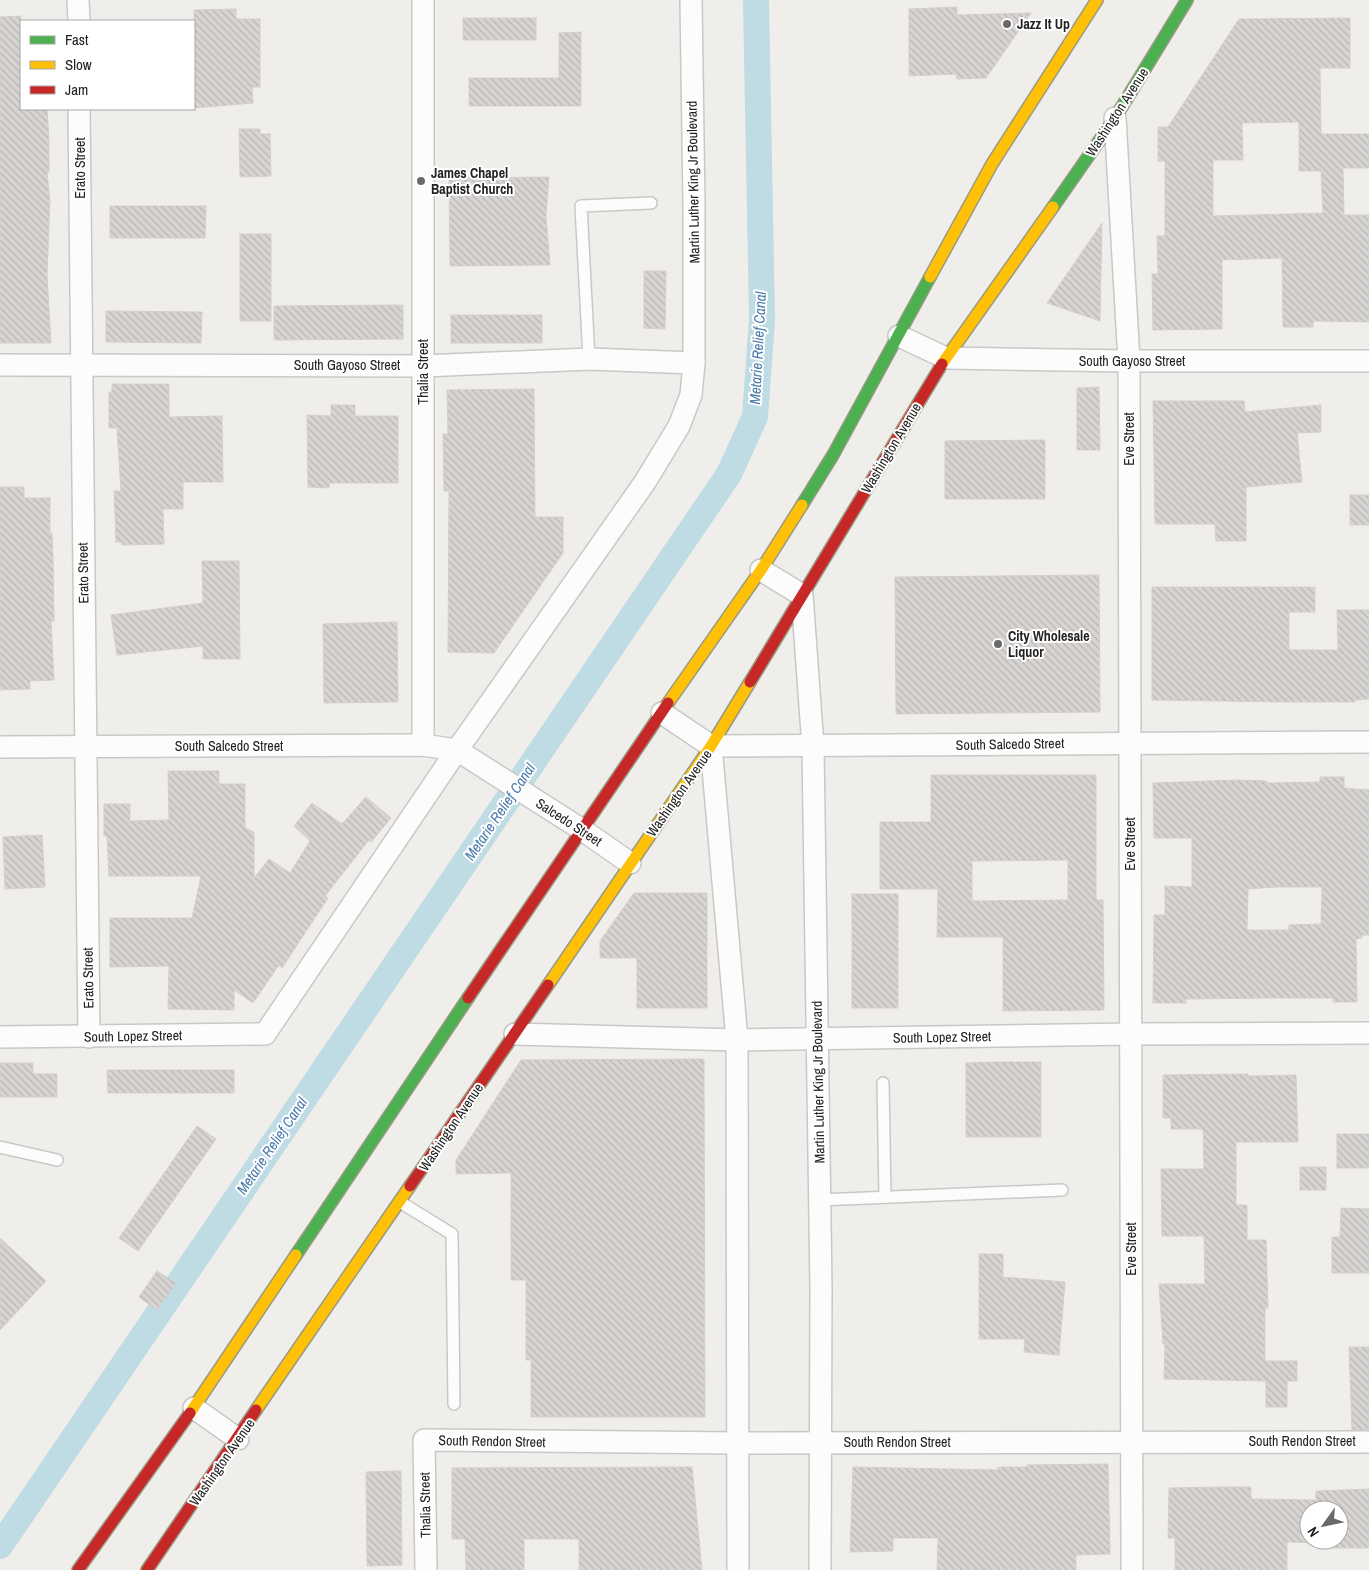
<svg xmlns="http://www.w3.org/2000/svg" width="1369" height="1570" font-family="'Archivo Narrow',sans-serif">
	<defs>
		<pattern id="building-back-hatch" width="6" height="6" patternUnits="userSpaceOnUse" patternTransform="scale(1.25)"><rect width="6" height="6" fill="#d7d4d2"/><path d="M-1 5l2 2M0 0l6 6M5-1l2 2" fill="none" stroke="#b8b6b4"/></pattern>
	</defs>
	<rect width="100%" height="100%" fill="#f0eeeb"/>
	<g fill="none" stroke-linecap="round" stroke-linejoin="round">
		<polyline stroke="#bfdbe3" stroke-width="26" points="0,1546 729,474 755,417 762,320 756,0"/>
	</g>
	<g fill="url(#building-back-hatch)" stroke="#d3d0cc" fill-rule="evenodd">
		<polygon points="957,7 957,15 1031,13 986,78 957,79 956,74 909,76 909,9"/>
		<polygon points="236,9 236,19 260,19 260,87 252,87 253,103 194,108 194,10"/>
		<polygon points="21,16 21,109 47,109 49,141 49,172 47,173 50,201 47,275 51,343 0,343 0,17"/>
		<rect x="463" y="18" width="73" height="22"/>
		<path d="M 1350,18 L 1350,68 L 1320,68 L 1321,134 L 1369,134 L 1369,168 L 1343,168 L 1344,215 L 1369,215 L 1369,322 L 1313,321 L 1313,327 L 1283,327 L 1282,258 L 1222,260 L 1222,329 L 1153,330 L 1152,274 L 1158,274 L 1157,236 L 1165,236 L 1165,161 L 1158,161 L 1158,127 L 1168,127 L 1239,19 ZM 1299,122 L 1299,171 L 1321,171 L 1323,213 L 1213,216 L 1213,160 L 1243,160 L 1242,123 Z"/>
		<polygon points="581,32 581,106 469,106 469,78 559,78 559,33"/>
		<polygon points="239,129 260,129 260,134 270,134 271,176 240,177"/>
		<polygon points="549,177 546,216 550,265 450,266 449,178"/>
		<polygon points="110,206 206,206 205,238 110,238"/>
		<polygon points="1102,223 1100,321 1047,303"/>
		<rect x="240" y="234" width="31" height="87"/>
		<polygon points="644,271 666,271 665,329 644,328"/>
		<polygon points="403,305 403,339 274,340 274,306"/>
		<polygon points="106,311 202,312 201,343 106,342"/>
		<rect x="451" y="315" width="91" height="28"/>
		<polygon points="112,384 169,384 169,417 222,416 223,482 183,482 183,509 163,509 164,544 122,545 122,542 116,542 114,491 121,491 117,428 109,428 109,392 112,392"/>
		<polygon points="1099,387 1100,450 1077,450 1077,388"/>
		<polygon points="534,389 535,517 563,517 563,553 494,653 448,652 449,491 444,491 443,434 448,434 447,390"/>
		<polygon points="1153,401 1244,401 1245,412 1321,405 1321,432 1297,433 1302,482 1246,487 1246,541 1216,541 1215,524 1155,524"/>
		<polygon points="331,405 355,405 355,416 398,416 398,483 329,483 329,488 308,487 307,415 331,416"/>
		<polygon points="1045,440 1045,499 945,499 945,441"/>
		<polygon points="0,487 24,487 24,498 50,498 50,533 52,533 53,556 54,621 51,621 54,680 30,681 30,689 0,690"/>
		<rect x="1350" y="495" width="19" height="30"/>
		<polygon points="202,561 239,561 240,659 203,659 203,646 117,655 111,615 203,603"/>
		<polygon points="1099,575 1100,712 896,714 895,577"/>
		<polygon points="1152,587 1315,587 1315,612 1289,612 1289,650 1338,650 1337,610 1369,610 1369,699 1355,700 1355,702 1281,702 1152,700"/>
		<polygon points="397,622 398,702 324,703 323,624"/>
		<polygon points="168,771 219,771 219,784 245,784 245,828 254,832 254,878 269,859 290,873 310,841 294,826 312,803 342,824 366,797 391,818 371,842 369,840 325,896 328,898 282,968 279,965 253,1003 234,990 234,1010 168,1009 169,966 110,967 110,918 192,918 201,876 109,876 107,836 104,836 104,804 130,804 130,821 169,820"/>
		<path d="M 931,775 L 1096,775 L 1096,900 L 1103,900 L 1104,1010 L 1003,1011 L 1003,937 L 937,937 L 938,889 L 880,889 L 880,822 L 931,822 ZM 1068,860 L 1068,900 L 972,901 L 972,861 Z"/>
		<path d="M 1320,777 L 1344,777 L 1344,788 L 1369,790 L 1369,935 L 1362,935 L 1362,938 L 1356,939 L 1357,1002 L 1333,1002 L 1333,998 L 1276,998 L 1186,999 L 1186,1003 L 1153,1003 L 1154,915 L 1165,915 L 1165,886 L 1192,887 L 1192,838 L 1154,838 L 1153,783 L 1237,780 L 1267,781 L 1267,783 L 1320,782 ZM 1277,887 L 1322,887 L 1321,924 L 1289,925 L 1289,930 L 1247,930 L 1248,889 Z"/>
		<polygon points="42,835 45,887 5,889 3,837"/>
		<polygon points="634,893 707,893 707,1008 637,1008 637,958 600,958 600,941"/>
		<rect x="852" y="894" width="46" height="114"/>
		<polygon points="704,1059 705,1417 531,1417 531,1360 526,1360 526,1280 511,1280 511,1173 456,1174 456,1160 521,1060"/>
		<polygon points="995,1062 1041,1062 1041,1137 966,1137 966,1063"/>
		<polygon points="0,1063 33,1063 33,1074 57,1074 57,1097 0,1097"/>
		<polygon points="107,1070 234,1070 234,1093 108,1093"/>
		<polygon points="1248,1074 1248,1076 1296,1075 1298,1142 1236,1142 1236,1205 1247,1205 1247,1240 1266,1240 1268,1308 1265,1308 1265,1361 1297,1361 1297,1381 1287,1381 1287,1407 1266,1407 1266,1381 1164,1379 1165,1344 1163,1344 1159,1284 1205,1284 1204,1236 1162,1236 1161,1169 1204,1169 1203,1129 1171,1129 1171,1118 1163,1118 1163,1075"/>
		<polygon points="197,1126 216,1139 138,1251 119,1238"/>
		<rect x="1337" y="1134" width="32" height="34"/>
		<rect x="1300" y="1167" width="26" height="23"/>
		<polygon points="1341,1208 1369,1209 1369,1273 1332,1273 1332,1237 1340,1237"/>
		<polygon points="0,1238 46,1281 0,1330"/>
		<polygon points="979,1254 1003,1254 1003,1277 1065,1282 1059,1355 1024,1352 1025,1339 979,1339"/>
		<polygon points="157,1271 176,1283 157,1310 139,1297"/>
		<polygon points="1349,1347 1369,1347 1369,1430 1352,1430"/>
		<polygon points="1108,1464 1110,1554 1076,1555 1076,1570 937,1570 938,1538 893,1538 893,1551 850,1552 853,1467 998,1470 998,1467 1027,1467 1027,1465"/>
		<polygon points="692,1467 702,1570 579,1570 579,1539 524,1539 524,1570 466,1570 465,1539 452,1539 452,1468"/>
		<polygon points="401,1471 402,1565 367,1566 366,1472"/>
		<path d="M 1221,1487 L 1251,1487 L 1251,1499 L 1316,1500 L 1316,1491 L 1369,1489 L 1369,1548 L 1330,1548 L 1330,1543 L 1287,1542 L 1287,1570 L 1175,1570 L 1175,1538 L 1168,1538 L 1169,1488 ZM 1309,1510 L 1339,1510 L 1339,1540 L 1309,1540 Z"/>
	</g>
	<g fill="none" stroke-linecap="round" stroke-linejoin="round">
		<g stroke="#c9c8c7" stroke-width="14">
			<g id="lane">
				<polyline points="589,359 581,206 651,203"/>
				<polyline points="883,1083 885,1197"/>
				<polyline points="0,1147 57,1160"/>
				<polyline points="819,1200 1062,1190"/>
				<polyline points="400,1202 452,1234 454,1404"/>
			</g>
		</g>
		<g stroke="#c9c8c7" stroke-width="24">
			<g id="street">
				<polyline points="78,0 79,21"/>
				<polyline points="79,109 89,1037"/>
				<polyline points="1115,118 1129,361 1132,1570"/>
				<polyline points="899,336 946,358 1129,361 1369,361"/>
				<polyline points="0,365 423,366 589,359 694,363"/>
				<polyline points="761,570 802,595 813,747 821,1289 820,1570"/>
				<polyline points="662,713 711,746 1369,742"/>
				<polyline points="423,745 423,0"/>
				<polyline points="711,746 737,1040 738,1570"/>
				<polyline points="0,747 423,745 457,750 581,829 630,863"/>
				<polyline points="515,1034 737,1040 1131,1034 1369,1033"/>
				<polyline points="0,1037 265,1034 457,750 645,482 679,426 691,395 694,363 694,206 691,0"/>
				<polyline points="194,1408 238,1439"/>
				<polyline points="426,1570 424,1440 737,1443 1369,1442"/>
			</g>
		</g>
		<g stroke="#999a82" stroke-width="14">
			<g id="fast">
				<polyline points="1053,207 1115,118 1187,0"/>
				<polyline points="802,505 833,455 930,277"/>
				<polyline points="296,1255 468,998"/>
			</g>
		</g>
		<g stroke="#999a82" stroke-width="14">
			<g id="slow">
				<polyline points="930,277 992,164 1097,0"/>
				<polyline points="942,364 1053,207"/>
				<polyline points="668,703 761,570 802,505"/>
				<polyline points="548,985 711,746 750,682"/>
				<polyline points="256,1410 410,1186"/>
				<polyline points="190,1413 296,1255"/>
			</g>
		</g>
		<g stroke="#999a82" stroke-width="14">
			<g id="jam">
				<polyline points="750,682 942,364"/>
				<polyline points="468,998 668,703"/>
				<polyline points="410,1186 548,985"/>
				<polyline points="78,1570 190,1413"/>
				<polyline points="147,1570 256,1410"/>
			</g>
		</g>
		<use href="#lane" stroke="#fdfcfc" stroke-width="11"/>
		<use href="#street" stroke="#fdfcfc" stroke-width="21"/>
		<use href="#fast" stroke="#4caf50" stroke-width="11"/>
		<use href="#slow" stroke="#ffc107" stroke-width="11"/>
		<use href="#jam" stroke="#c62828" stroke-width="11"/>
	</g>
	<g fill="#6a6968" stroke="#fff" stroke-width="2">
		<circle cx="1007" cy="24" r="5"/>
		<circle cx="421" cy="181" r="5"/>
		<circle cx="998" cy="644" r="5"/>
	</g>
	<g text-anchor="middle" stroke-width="4" stroke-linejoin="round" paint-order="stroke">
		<g font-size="14" font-weight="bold" fill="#222" stroke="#fff" text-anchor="start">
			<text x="1017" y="29">Jazz It Up</text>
			<text x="431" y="178">James Chapel<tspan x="431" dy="16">Baptist Church</tspan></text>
			<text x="1008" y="641">City Wholesale<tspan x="1008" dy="16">Liquor</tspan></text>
		</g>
		<g font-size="14" fill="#222" stroke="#fff">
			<text transform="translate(1117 112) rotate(-57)" y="5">Washington Avenue</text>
			<text transform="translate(80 168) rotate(-90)" y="5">Erato Street</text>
			<text transform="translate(693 182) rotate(-91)" y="5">Martin Luther King Jr Boulevard</text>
			<text x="1132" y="366">South Gayoso Street</text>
			<text x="347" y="370">South Gayoso Street</text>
			<text transform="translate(423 372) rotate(-90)" y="5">Thalia Street</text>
			<text transform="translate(1129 439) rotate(-90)" y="5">Eve Street</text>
			<text transform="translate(891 448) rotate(-59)" y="5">Washington Avenue</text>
			<text transform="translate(83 573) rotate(-91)" y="5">Erato Street</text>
			<text transform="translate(1010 744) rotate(-1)" y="5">South Salcedo Street</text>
			<text x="229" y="751">South Salcedo Street</text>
			<text transform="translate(679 793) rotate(-55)" y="5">Washington Avenue</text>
			<text transform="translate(569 822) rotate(33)" y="5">Salcedo Street</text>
			<text transform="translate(1130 844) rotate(-90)" y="5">Eve Street</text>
			<text transform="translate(88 978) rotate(-91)" y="5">Erato Street</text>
			<text transform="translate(133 1036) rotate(-1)" y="5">South Lopez Street</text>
			<text transform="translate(942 1037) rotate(-1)" y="5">South Lopez Street</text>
			<text transform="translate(818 1082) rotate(-91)" y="5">Martin Luther King Jr Boulevard</text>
			<text transform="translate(451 1127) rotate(-56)" y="5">Washington Avenue</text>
			<text transform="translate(1131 1249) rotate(-90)" y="5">Eve Street</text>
			<text transform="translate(492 1441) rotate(1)" y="5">South Rendon Street</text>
			<text x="1302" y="1446">South Rendon Street</text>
			<text x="897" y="1447">South Rendon Street</text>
			<text transform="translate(222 1462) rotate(-55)" y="5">Washington Avenue</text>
			<text transform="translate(425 1505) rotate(-91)" y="5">Thalia Street</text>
		</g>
		<g font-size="15" font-style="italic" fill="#4a7aab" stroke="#fff">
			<text transform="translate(758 348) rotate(-87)" y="5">Metarie Relief Canal</text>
			<text transform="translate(500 812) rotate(-56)" y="5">Metarie Relief Canal</text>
			<text transform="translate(272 1146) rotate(-56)" y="5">Metarie Relief Canal</text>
		</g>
	</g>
	<rect x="20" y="20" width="175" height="90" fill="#ffffff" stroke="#a7a7a7"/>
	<rect x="30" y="36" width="25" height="8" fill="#4caf50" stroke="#a7a7a7"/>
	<text x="65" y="45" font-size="15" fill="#222222">Fast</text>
	<rect x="30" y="61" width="25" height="8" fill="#ffc107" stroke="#a7a7a7"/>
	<text x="65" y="70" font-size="15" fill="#222222">Slow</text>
	<rect x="30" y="86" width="25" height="8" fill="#c62828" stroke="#a7a7a7"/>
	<text x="65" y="95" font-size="15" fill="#222222">Jam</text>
	<g transform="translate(1324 1525) rotate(237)"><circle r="24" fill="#ffffff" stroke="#a7a7a7"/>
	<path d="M0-4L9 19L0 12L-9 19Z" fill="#6a6968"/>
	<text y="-8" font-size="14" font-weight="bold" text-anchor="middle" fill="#222222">N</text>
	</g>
</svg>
